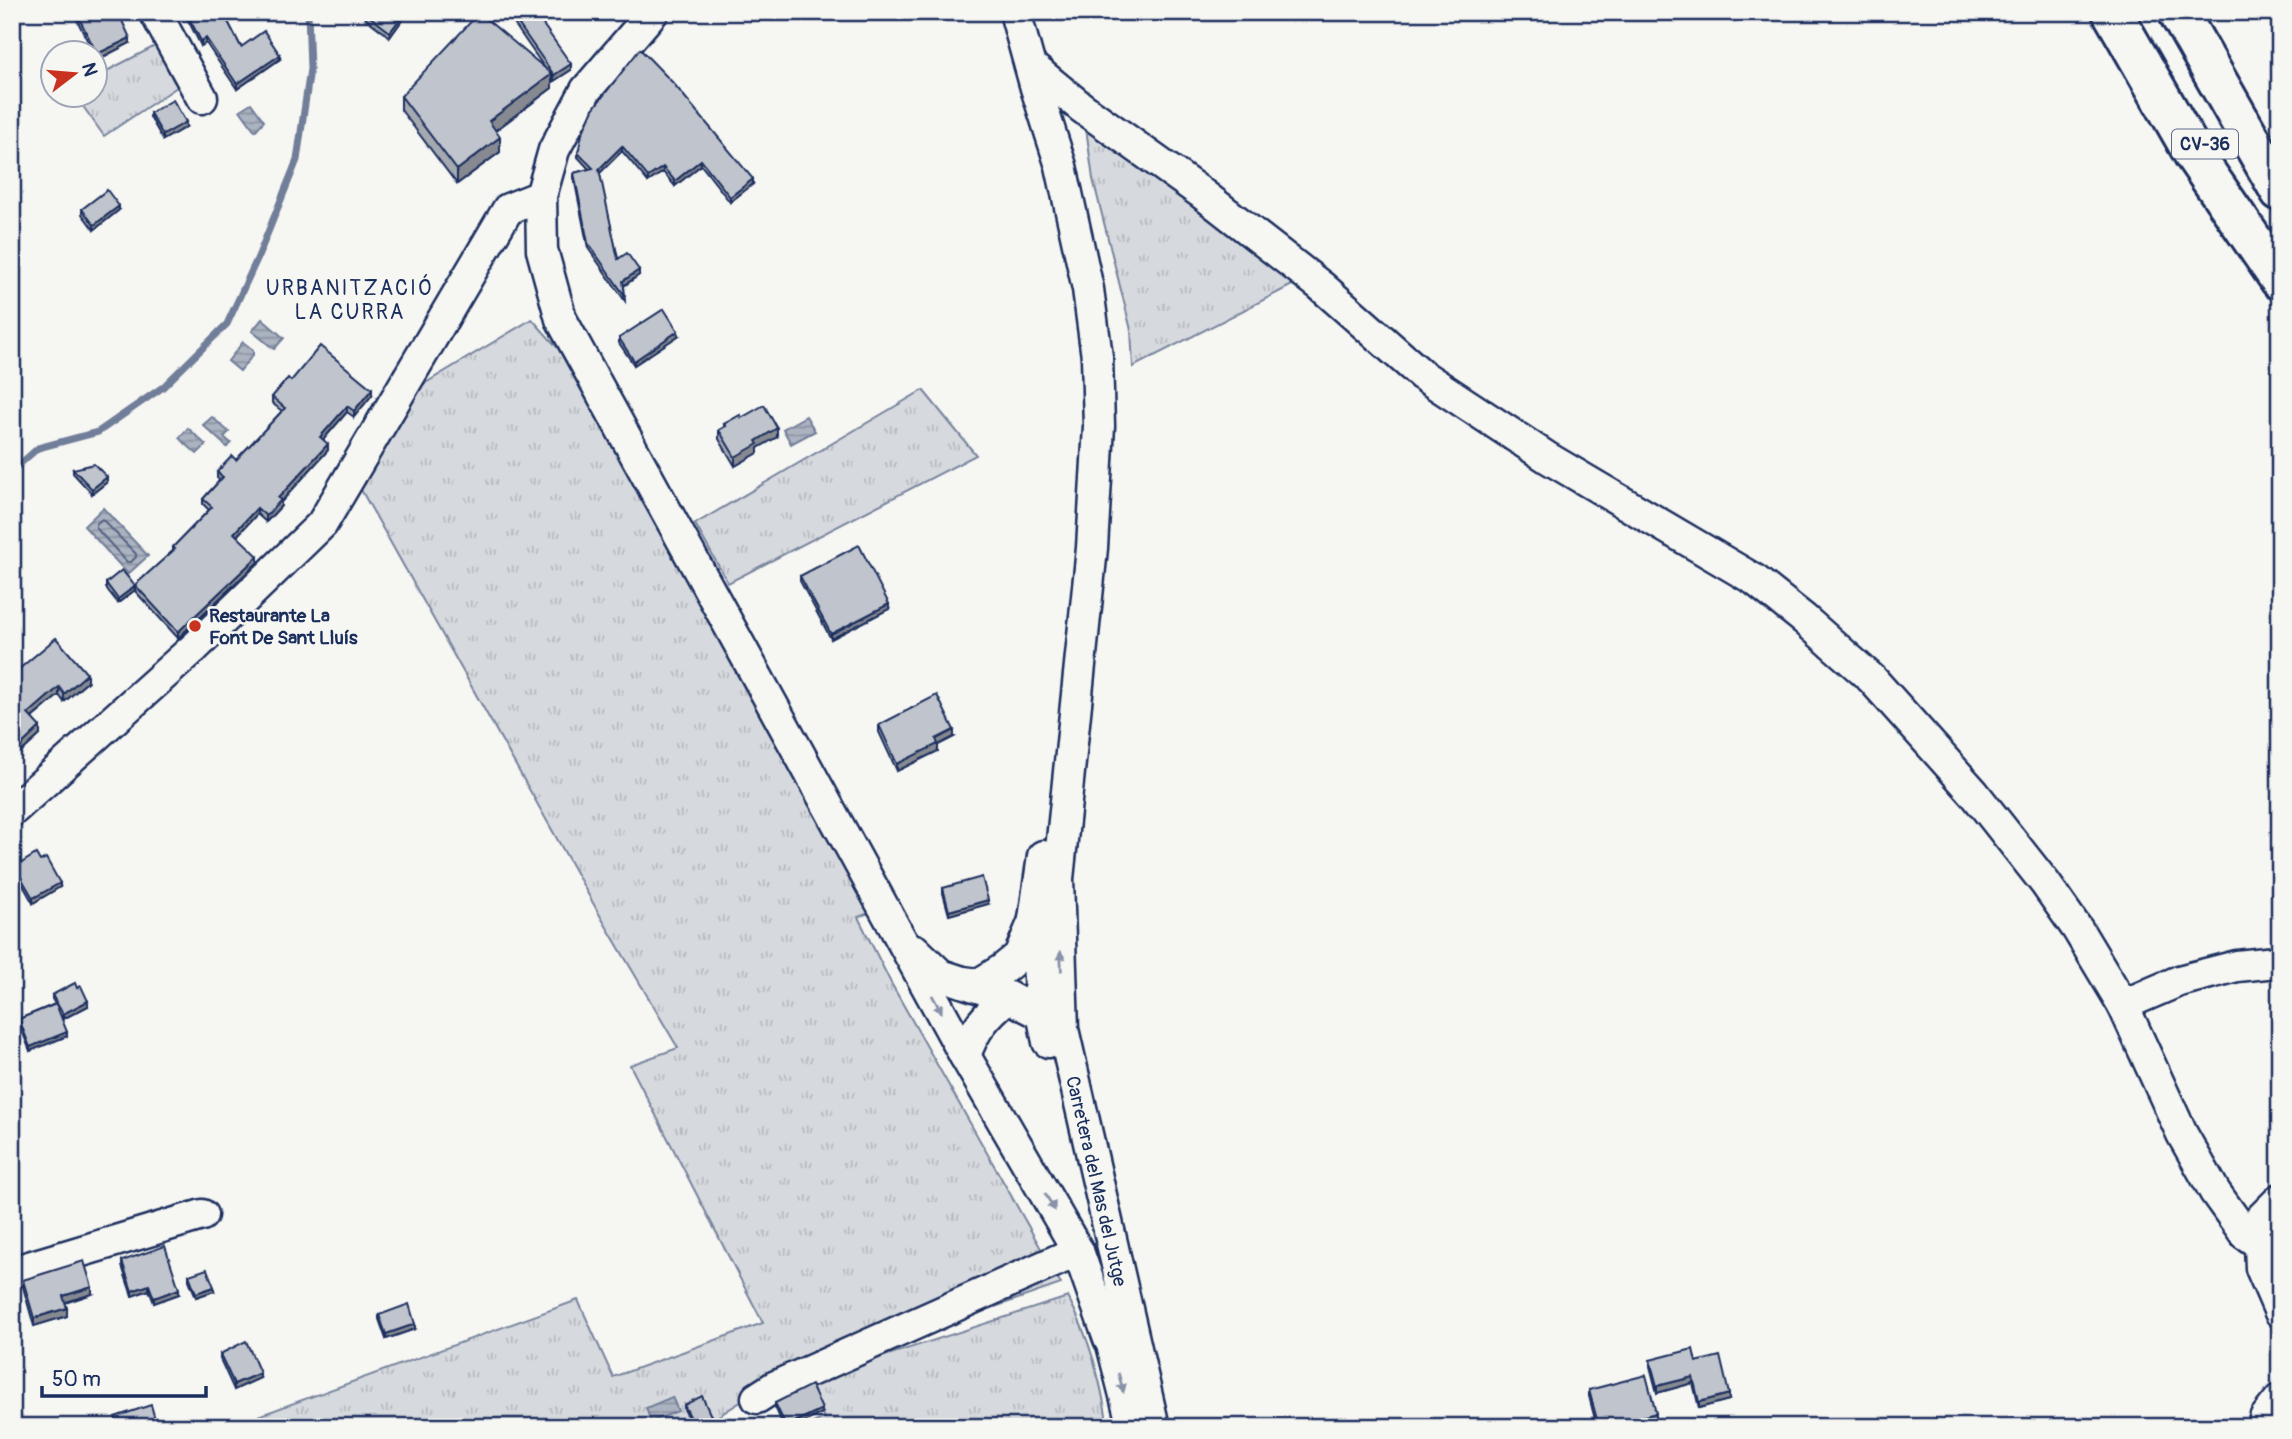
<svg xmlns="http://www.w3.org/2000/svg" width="2292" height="1439" font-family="Pangolin,sans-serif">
	<defs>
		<pattern id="grass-tufts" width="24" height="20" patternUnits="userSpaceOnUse" patternTransform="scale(1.75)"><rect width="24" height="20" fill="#d6d9dd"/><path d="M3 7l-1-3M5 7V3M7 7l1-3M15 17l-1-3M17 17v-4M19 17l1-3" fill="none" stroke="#b7bbc0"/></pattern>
		<pattern id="water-rules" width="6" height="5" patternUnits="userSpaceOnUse" patternTransform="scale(1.75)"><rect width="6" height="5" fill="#abb2c0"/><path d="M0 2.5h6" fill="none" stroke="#8a919f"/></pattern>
	</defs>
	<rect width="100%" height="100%" fill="#f6f6f2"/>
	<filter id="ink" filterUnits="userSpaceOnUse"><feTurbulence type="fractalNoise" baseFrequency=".0143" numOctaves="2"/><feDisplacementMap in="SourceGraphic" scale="14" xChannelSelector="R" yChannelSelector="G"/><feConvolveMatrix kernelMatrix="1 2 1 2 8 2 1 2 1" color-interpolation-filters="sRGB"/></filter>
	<g filter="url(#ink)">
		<g fill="url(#grass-tufts)" stroke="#78849e" stroke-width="2">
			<polygon points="157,45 180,85 104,136 75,95 94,94 95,77"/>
			<polygon points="1085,121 1298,282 1133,367 1131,330 1093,179"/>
			<polygon points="532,319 558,348 872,912 858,917 891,983 1061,1284 766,1386 701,1427 263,1427 258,1416 578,1300 613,1377 763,1323 630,1065 678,1048 602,919 360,488 404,396"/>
			<polygon points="923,390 976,455 728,583 695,524"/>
			<path d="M 1068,1297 C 1090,1339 1101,1380 1108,1427 L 812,1427 L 811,1424 L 824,1418 L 807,1381 Z"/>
		</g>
		<g fill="url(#water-rules)" stroke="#717e99" stroke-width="2">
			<polygon points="251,103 264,121 255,131 240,110"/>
			<polygon points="262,319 284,338 274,349 252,331"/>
			<polygon points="243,342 253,350 253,355 240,371 228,361"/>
			<polygon points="806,416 815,431 791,444 783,429"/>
			<polygon points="212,417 229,432 224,437 231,443 227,447 203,425"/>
			<polygon points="188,428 206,445 197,454 179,438"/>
			<polygon points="103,508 148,556 128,574 84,526"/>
			<polygon points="672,1397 678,1411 651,1422 646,1408"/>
		</g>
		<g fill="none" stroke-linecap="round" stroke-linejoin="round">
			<polygon stroke="#556385" stroke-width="2" points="102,519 136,554 136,557 131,562 127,562 96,528 96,524"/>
			<polyline stroke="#717e99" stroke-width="7" points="12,471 38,448 98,432 163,387 227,324 258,257 297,160 310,69 308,12"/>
			<g stroke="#1b2f5e" stroke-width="35">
				<g id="minor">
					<polyline points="155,12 202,98"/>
					<polyline points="653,12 586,90 554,150 541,196 542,250 561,319 965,1056 1078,1251 1109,1339"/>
					<polyline points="1015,12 1036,88 1061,166 1088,289 1097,357 1099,426 1092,548 1058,879 1063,1029 1154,1427"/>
					<polyline points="1030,65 1081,107 1200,192 1321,286 1422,375 1548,458 1755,580 1804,619 1872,679 1974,793 2045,883 2078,930 2123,1005 2182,1134 2215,1192 2245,1234 2280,1258"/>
					<polyline points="12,811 195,647 322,524 508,209 541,196"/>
					<polyline points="1043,856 1034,919 1042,1013 1048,1042"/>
					<polyline points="915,950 941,975 1008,997 1055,1021"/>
					<polyline points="963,982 979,984 1003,969 1019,956 1033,923"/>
					<polyline points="2123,1005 2179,981 2237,966 2276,962 2280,966"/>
					<path d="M 965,1056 C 974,1029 986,1015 1008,997"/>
					<polyline points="2245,1234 2280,1199"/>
					<polyline points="2260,1245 2261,1268 2280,1312"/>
					<polyline points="12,1272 202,1215"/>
					<polyline points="1106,1321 1133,1427"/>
					<polyline points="757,1398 774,1387 1078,1251"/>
					<polyline points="2264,1427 2265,1418 2280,1399"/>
				</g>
			</g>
			<g stroke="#1b2f5e" stroke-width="44">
				<g id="highway">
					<polyline points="2112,12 2194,155 2280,280"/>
					<polyline points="2178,12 2280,191"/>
				</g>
			</g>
			<use href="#minor" stroke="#f6f6f2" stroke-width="30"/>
			<use href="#highway" stroke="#f6f6f2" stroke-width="38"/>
		</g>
		<g fill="#a5a9b0" stroke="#1b2f5e" stroke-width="2">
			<polygon points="73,12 118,12 130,43 97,60 94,52 93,52"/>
			<polygon points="184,12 223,12 241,47 280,59 237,89 206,43 201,46"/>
			<polygon points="365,12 408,12 390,37 365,18"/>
			<polygon points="506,12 535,12 571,70 554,81 552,79 552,88 495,131 500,152 457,184 401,110 401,96 544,67"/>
			<polygon points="593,109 753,184 730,202 701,165 675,186 663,172 648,182 622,151 599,173 618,259 639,275 624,286 625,301 588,248 574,178 574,173 589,169 578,157 578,153"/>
			<polygon points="150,113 186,127 163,140 150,117"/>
			<polygon points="82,209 119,210 94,230 82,214"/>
			<polygon points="678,336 634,365 619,343 619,338"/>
			<polygon points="291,381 372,395 354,417 347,412 323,440 328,450 281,502 281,506 266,522 257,514 237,536 258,562 178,638 135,591 135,585 173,551 173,547 209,510 203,504 203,499 220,480 217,478 217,472 236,460 282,411 272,403 272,397"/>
			<polygon points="741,418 777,437 758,448 758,453 735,466 719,439 719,430 724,427 724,424"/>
			<polygon points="73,469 107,482 92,494 73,473"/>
			<polygon points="800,576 889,609 831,639 800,581"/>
			<polygon points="106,583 135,590 118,603 106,588"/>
			<polygon points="12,675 87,682 64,702 59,695 32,718 40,735 19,754 12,747"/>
			<polygon points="879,725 954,737 938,745 938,751 897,771 879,732"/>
			<polygon points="15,867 60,887 33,903 15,871"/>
			<polygon points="943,888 988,904 949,915 943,893"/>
			<polygon points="77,988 88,1006 63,1019 60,1014 67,1036 30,1051 19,1023 19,1019 55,1004 52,999 52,995"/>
			<polygon points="122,1261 179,1294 154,1303 149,1290 132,1296 122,1266"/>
			<polygon points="189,1275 214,1291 196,1297 189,1280"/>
			<polygon points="23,1280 92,1294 65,1303 67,1316 34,1326 23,1287"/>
			<polygon points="379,1315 415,1329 386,1339 379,1319"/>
			<polygon points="220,1354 260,1378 234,1390 220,1359"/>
			<polygon points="1650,1360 1696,1362 1729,1400 1699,1408 1693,1383 1657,1393 1650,1366"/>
			<polygon points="1589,1390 1656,1419 1626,1427 1597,1427 1589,1396"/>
			<polygon points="775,1403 822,1413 795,1427 784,1427 775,1407"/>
			<polygon points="684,1405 711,1420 701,1427 693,1427 684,1409"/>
		</g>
		<g fill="#868990" stroke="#1b2f5e" stroke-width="2">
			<polygon points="405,12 408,12 390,37 390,32"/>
			<polygon points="130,38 130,43 97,60 97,54"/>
			<polygon points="206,38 206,43 201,46 201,41"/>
			<polygon points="280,55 280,59 237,89 237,84"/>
			<polygon points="571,64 571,70 554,81 554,75"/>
			<polygon points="552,74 552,88 489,135 489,121"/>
			<polygon points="186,122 186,127 163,140 163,135"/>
			<polygon points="500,137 500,152 457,184 457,170"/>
			<polygon points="622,146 622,151 599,174 599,169"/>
			<polygon points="701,160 701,165 675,186 675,181"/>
			<polygon points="663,167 663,172 648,182 648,177"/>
			<polygon points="753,179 753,184 730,202 730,197"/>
			<polygon points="119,206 119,210 94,230 94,225"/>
			<polygon points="639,270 639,275 623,286 623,281"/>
			<polygon points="678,331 678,336 634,365 634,361"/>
			<polygon points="372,389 372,395 354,417 354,411"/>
			<polygon points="347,406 347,412 320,443 320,437"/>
			<polygon points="777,428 777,437 758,448 758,453 735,466 735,457 756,441"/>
			<polygon points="328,444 328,450 281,502 281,506 266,522 266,516 278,498"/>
			<polygon points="107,477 107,482 92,494 92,489"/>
			<polygon points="257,508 257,514 234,539 234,533"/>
			<polygon points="258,556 258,562 178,638 178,632"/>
			<polygon points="135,586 135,590 118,603 118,599"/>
			<polygon points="889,604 889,609 831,639 831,634"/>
			<polygon points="87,674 87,682 64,702 64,694"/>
			<polygon points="59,687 59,695 28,721 28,714"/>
			<polygon points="40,727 40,735 19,754 19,747"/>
			<polygon points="954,730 954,737 938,745 938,751 897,771 897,764 936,739"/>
			<polygon points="60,883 60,887 33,903 33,898"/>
			<polygon points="988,900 988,904 949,915 949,911"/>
			<polygon points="88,1001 88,1006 63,1019 63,1014"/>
			<polygon points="67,1032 67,1036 30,1051 30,1047"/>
			<polygon points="149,1285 149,1290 132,1296 132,1291"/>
			<polygon points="92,1287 92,1294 63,1303 63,1296"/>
			<polygon points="214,1287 214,1291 196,1297 196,1293"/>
			<polygon points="179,1289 179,1294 154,1303 154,1298"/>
			<polygon points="67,1308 67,1316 34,1326 34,1318"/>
			<polygon points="415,1324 415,1329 386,1339 386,1334"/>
			<polygon points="260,1373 260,1378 234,1390 234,1384"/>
			<polygon points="1693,1377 1693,1383 1657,1393 1657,1386"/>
			<polygon points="1729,1394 1729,1400 1699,1408 1699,1402"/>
			<polygon points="822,1409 822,1413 795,1427 786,1427"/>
			<polygon points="1656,1413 1656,1419 1626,1427 1603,1427"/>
			<polygon points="711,1416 711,1420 701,1427 695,1427"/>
		</g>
		<g fill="#c0c4cd" stroke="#1b2f5e" stroke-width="2">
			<polygon points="76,12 118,12 130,38 97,54"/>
			<polygon points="186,12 223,12 241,47 264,31 280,55 237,84 206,38 201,41"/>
			<polygon points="365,12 405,12 390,32 365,13"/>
			<polygon points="510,12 534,12 571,64 554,75"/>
			<polygon points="479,13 552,74 489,121 500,137 457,170 401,96"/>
			<polygon points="640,49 674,84 753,179 730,197 701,160 675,181 663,167 648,177 622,146 599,169 618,259 627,253 639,270 623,281 625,296 588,243 574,173 593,168 578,153 582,134 593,109"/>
			<polygon points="173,100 186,122 163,135 150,113"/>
			<polygon points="107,190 119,206 94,225 82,209"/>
			<polygon points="664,309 678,331 634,361 619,338"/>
			<polygon points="320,346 372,389 354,411 347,406 320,437 328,444 278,498 281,500 266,516 257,508 234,533 258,556 178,632 135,585 175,549 173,547 212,507 203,499 223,477 217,472 232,456 236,460 285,408 272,397 288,378 291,381"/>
			<polygon points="764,405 777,428 756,441 758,444 735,457 719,430 726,426 724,424 740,415 741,418"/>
			<polygon points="94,464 107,477 92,489 73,469"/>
			<polygon points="859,545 889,604 831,634 800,576"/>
			<polygon points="122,570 135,586 118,599 106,583"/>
			<polygon points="56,638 87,674 64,694 59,687 28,714 40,727 19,747 12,740 12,675"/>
			<polygon points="937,695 954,730 936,739 938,744 897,764 879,725"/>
			<polygon points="36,854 40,861 46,858 60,883 33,898 15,867"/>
			<polygon points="982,877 988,900 949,911 943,888"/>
			<polygon points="75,983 77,988 81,986 88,1001 63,1014 52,995"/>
			<polygon points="56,1004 67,1032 30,1047 19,1019"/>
			<polygon points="165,1246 179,1289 154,1298 149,1285 132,1291 122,1261"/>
			<polygon points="84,1261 92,1287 63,1296 67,1308 34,1318 23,1280"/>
			<polygon points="207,1269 214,1287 196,1293 189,1275"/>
			<polygon points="409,1304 415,1324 386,1334 379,1315"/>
			<polygon points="246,1341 260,1373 234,1384 220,1354"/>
			<polygon points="1693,1349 1696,1362 1720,1356 1729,1394 1699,1402 1693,1377 1657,1386 1650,1360"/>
			<polygon points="1646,1375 1656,1413 1603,1427 1599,1427 1589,1390"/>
			<polygon points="811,1385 822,1409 786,1426 775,1403"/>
			<polygon points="702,1396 711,1416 695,1426 684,1405"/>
			<polygon points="151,1405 155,1419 166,1416 170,1427 118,1427 115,1417"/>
		</g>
		<defs><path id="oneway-solid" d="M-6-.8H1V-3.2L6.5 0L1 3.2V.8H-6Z" transform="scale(1.75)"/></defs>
		<g fill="#8892a8">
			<use href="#oneway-solid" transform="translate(1061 961) rotate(-92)"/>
			<use href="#oneway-solid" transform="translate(937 1004) rotate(61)"/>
			<use href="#oneway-solid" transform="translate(1050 1202) rotate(60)"/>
			<use href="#oneway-solid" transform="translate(1121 1383) rotate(75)"/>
		</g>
	</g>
	<circle fill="#c8321e" stroke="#f6f6f2" stroke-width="2.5" cx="195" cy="626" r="7"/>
	<g text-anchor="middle" stroke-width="5" stroke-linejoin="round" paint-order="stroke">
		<rect fill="#f6f6f2" stroke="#5d6b8a" stroke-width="2" x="2172" y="129.5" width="66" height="29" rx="5"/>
		<g font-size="18" font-weight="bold" fill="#1b2f5e">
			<text x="2205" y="150">CV-36</text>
		</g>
		<g font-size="19" font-weight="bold" fill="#1b2f5e" stroke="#f6f6f2" text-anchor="start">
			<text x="209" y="622">Restaurante La<tspan x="209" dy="22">Font De Sant Lluís</tspan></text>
		</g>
		<g font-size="19" fill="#1b2f5e" stroke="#f6f6f2">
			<text transform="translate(1097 1181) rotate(77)" y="7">Carretera del Mas del Jutge</text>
		</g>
		<g font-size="21" letter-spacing="2" fill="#1b2f5e" stroke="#f6f6f2">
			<text x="350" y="295">URBANITZACIÓ<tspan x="350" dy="24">LA CURRA</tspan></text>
		</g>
	</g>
	<rect width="2292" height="1439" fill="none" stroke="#f6f6f2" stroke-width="42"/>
	<rect x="21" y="21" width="2250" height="1397" fill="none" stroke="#1b2f5e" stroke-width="2.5" filter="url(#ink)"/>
	<g transform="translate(74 74) rotate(74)"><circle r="33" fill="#f6f6f2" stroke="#9ea6b7" stroke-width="2"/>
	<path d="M0-5L12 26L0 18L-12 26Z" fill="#c8321e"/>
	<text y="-10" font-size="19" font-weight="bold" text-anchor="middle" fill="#1b2f5e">N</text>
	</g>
	<path d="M42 1386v10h164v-10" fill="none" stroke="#1b2f5e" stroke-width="3.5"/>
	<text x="52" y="1386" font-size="21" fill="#1b2f5e" stroke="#f6f6f2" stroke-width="5" paint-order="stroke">50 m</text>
</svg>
